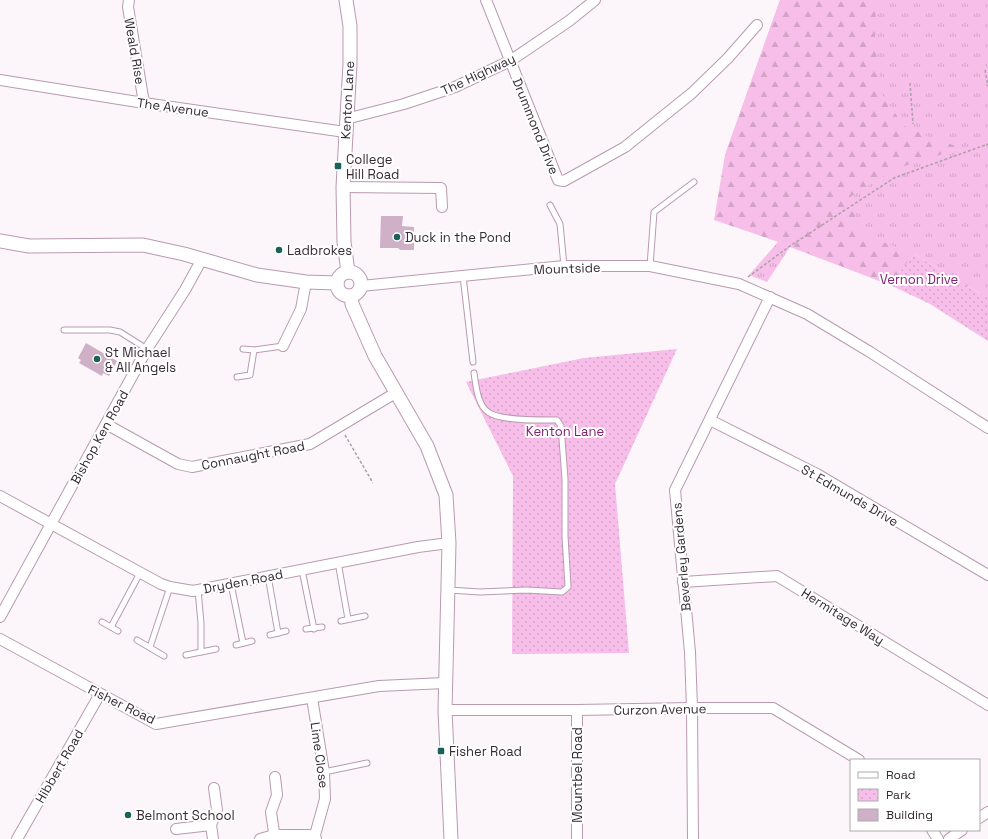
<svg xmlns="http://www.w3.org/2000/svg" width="988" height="839" font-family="'Space Grotesk',sans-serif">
	<defs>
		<pattern id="grass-tufts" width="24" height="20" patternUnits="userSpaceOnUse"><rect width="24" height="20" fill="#f7bee9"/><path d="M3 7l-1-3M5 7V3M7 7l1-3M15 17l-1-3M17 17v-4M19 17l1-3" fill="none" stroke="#d4a3c8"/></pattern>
		<pattern id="forest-firs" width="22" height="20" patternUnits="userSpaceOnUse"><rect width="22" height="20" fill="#f7bee9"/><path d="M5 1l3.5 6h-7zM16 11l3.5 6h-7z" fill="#d4a3c8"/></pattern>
		<pattern id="park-dots" width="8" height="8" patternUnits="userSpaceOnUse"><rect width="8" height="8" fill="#f7bee9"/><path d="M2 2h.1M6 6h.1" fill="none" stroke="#d4a3c8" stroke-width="1.8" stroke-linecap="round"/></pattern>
	</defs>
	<rect width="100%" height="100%" fill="#fcf6fa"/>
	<polygon fill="url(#grass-tufts)" points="780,0 988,0 988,298 914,254 890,285 790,247 767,282 749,275 778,242 725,155"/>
	<polygon fill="url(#forest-firs)" points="780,0 876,0 875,39 881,93 904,126 932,138 962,148 895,169 850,197 859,233 914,254 890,285 790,246 714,220 725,155"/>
	<g fill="url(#park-dots)">
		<polygon points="914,254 988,298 988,341 930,304 890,285"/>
		<polygon points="677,349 615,484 629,653 512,654 513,476 466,382 584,358"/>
	</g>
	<g fill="#cfb0c7">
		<polygon points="381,216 403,216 402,226 414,227 414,250 400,250 398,248 380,248"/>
		<polygon points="86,343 117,361 109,376 103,373 102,376 79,363 81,360 78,358"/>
	</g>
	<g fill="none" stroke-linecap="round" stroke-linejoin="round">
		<g stroke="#b99ab1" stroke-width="7">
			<g id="service">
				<polyline points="550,205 560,224 564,266"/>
				<polyline points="650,266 654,212 694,182"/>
				<polyline points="463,276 473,362"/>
				<polyline points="64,330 110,330 120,332 147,349"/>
				<polyline points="243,349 254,350"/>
				<polyline points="237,377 250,375 254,350 283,346"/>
				<polyline points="338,562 348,619"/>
				<polyline points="302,570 314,629"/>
				<polyline points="268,576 278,633"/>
				<polyline points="231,584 243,643"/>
				<polyline points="198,590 201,623 201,652"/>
				<path d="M 449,590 L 480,592 L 526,590 L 562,592 L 568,587 L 565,536 L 565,479 L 561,426 L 557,420 C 542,420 499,421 488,412 C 477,404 476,385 474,373"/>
				<polyline points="341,621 365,616"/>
				<polyline points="102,622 118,631"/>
				<polyline points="111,627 140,573"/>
				<polyline points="306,629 322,627"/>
				<polyline points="270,635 286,631"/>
				<polyline points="137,640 164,656"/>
				<polyline points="236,645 252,641"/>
				<polyline points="150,647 170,587"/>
				<polyline points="186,655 216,649"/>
				<polyline points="324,772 367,763"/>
			</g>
		</g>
		<g stroke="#b99ab1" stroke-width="12">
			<g id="minor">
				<polyline points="129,0 128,7 144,103"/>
				<polyline points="486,0 558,180 564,181 625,147 692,93 728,58 757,25"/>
				<polyline points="0,80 144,103 345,132"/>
				<polyline points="346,119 404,104 455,87 510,61 569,21 595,0"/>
				<polyline points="343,187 441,188 442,207"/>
				<polyline points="361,286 564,266 650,266 739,284 807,314 870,352 988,428"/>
				<polyline points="283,346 301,309 306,282"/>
				<polyline points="710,420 817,474 988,575"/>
				<polyline points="106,424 178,464 192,467 310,444 397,392"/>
				<polyline points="0,496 161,584 170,587 193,591 418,547 449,543"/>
				<polyline points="683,582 777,576 988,705"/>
				<polyline points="0,617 147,349 185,290 202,259"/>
				<polyline points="0,639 156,724 379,686 445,683"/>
				<polyline points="312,698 324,772 325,799 315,835 316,839"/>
				<polyline points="445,710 577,710 692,708 773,708 859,760"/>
				<polyline points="979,818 988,812"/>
				<polyline points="176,829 211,825"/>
				<polyline points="932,830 938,839"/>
				<polyline points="17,839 100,694"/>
				<polyline points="213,839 211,825 217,810 214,788"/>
				<polyline points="260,839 274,835 315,835"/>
				<polyline points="275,839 271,812 277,795 275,777"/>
				<polyline points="577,839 577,710"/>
				<polyline points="693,839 692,708 690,652 675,490 770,297"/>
				<polyline points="949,839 962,830"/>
			</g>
		</g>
		<g stroke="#b99ab1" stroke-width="15">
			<g id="tertiary">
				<polyline points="346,0 350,26 350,64 343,187 344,242 348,272"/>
				<polyline points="0,241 29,246 143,245 184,254 257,275 306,282 337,283"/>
				<circle cx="349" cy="284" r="12"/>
				<polyline points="351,296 352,304 375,356 427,446 446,495 449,543 445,710 451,839"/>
			</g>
		</g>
		<g stroke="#aaa1a7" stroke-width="1.5" stroke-dasharray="3 2" stroke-linecap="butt">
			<polyline points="985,70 988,86"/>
			<polyline points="910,83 913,124"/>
			<polyline points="748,277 790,246 894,178 988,144"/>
			<polyline points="345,435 373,483"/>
		</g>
		<use href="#service" stroke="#fff" stroke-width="5"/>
		<use href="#minor" stroke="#fff" stroke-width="10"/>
		<use href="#tertiary" stroke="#fff" stroke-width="13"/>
	</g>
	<g fill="#1a6257" stroke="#fff" stroke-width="1.5">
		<rect x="334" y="162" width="8" height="8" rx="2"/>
		<circle cx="397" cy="237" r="4"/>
		<circle cx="279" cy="250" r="4"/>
		<circle cx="97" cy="359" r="4"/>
		<rect x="437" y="747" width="8" height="8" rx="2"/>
		<circle cx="128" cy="815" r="4"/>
	</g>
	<g text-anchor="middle" stroke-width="4" stroke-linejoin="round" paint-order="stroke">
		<g font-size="13" fill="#362a33" stroke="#fff">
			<text transform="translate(135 51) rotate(80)" y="5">Weald Rise</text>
			<text transform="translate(478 74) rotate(-25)" y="5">The Highway</text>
			<text transform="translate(347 100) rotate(-87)" y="5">Kenton Lane</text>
			<text transform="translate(173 107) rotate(8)" y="5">The Avenue</text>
			<text transform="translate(536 126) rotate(68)" y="5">Drummond Drive</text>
			<text transform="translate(567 268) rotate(-2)" y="5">Mountside</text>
			<text transform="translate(99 437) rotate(-61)" y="5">Bishop Ken Road</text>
			<text transform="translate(253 455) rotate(-11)" y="5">Connaught Road</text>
			<text transform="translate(850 495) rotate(30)" y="5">St Edmunds Drive</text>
			<text transform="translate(681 557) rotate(-95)" y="5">Beverley Gardens</text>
			<text transform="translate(243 581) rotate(-11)" y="5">Dryden Road</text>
			<text transform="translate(843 616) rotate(32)" y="5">Hermitage Way</text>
			<text transform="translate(122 704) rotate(26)" y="5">Fisher Road</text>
			<text transform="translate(660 709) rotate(-1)" y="5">Curzon Avenue</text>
			<text transform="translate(320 755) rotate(82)" y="5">Lime Close</text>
			<text transform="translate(59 766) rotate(-60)" y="5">Hibbert Road</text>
			<text transform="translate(577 775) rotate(-90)" y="5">Mountbel Road</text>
		</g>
		<g font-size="13" fill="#362a33" stroke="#fff" text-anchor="start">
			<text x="346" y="164">College<tspan x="346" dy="15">Hill Road</tspan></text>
			<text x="405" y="242">Duck in the Pond</text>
			<text x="287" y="255">Ladbrokes</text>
			<text x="105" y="357">St Michael<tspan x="105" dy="15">&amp; All Angels</tspan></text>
			<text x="449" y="756">Fisher Road</text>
			<text x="136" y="820">Belmont School</text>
		</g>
		<g font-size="13" fill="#802271" stroke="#fff">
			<text x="919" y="284">Vernon Drive</text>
			<text x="565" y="436">Kenton Lane</text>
		</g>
	</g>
	<rect x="850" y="759" width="130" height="72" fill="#ffffff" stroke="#afaaad"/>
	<rect x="858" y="772" width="20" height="6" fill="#ffffff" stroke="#afaaad"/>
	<text x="886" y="779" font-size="12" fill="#362a33">Road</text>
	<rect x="858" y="789" width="20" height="12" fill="url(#park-dots)" stroke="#afaaad"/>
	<text x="886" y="799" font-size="12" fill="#362a33">Park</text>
	<rect x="858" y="809" width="20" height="12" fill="#cfb0c7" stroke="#afaaad"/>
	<text x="886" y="819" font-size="12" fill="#362a33">Building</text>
</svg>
